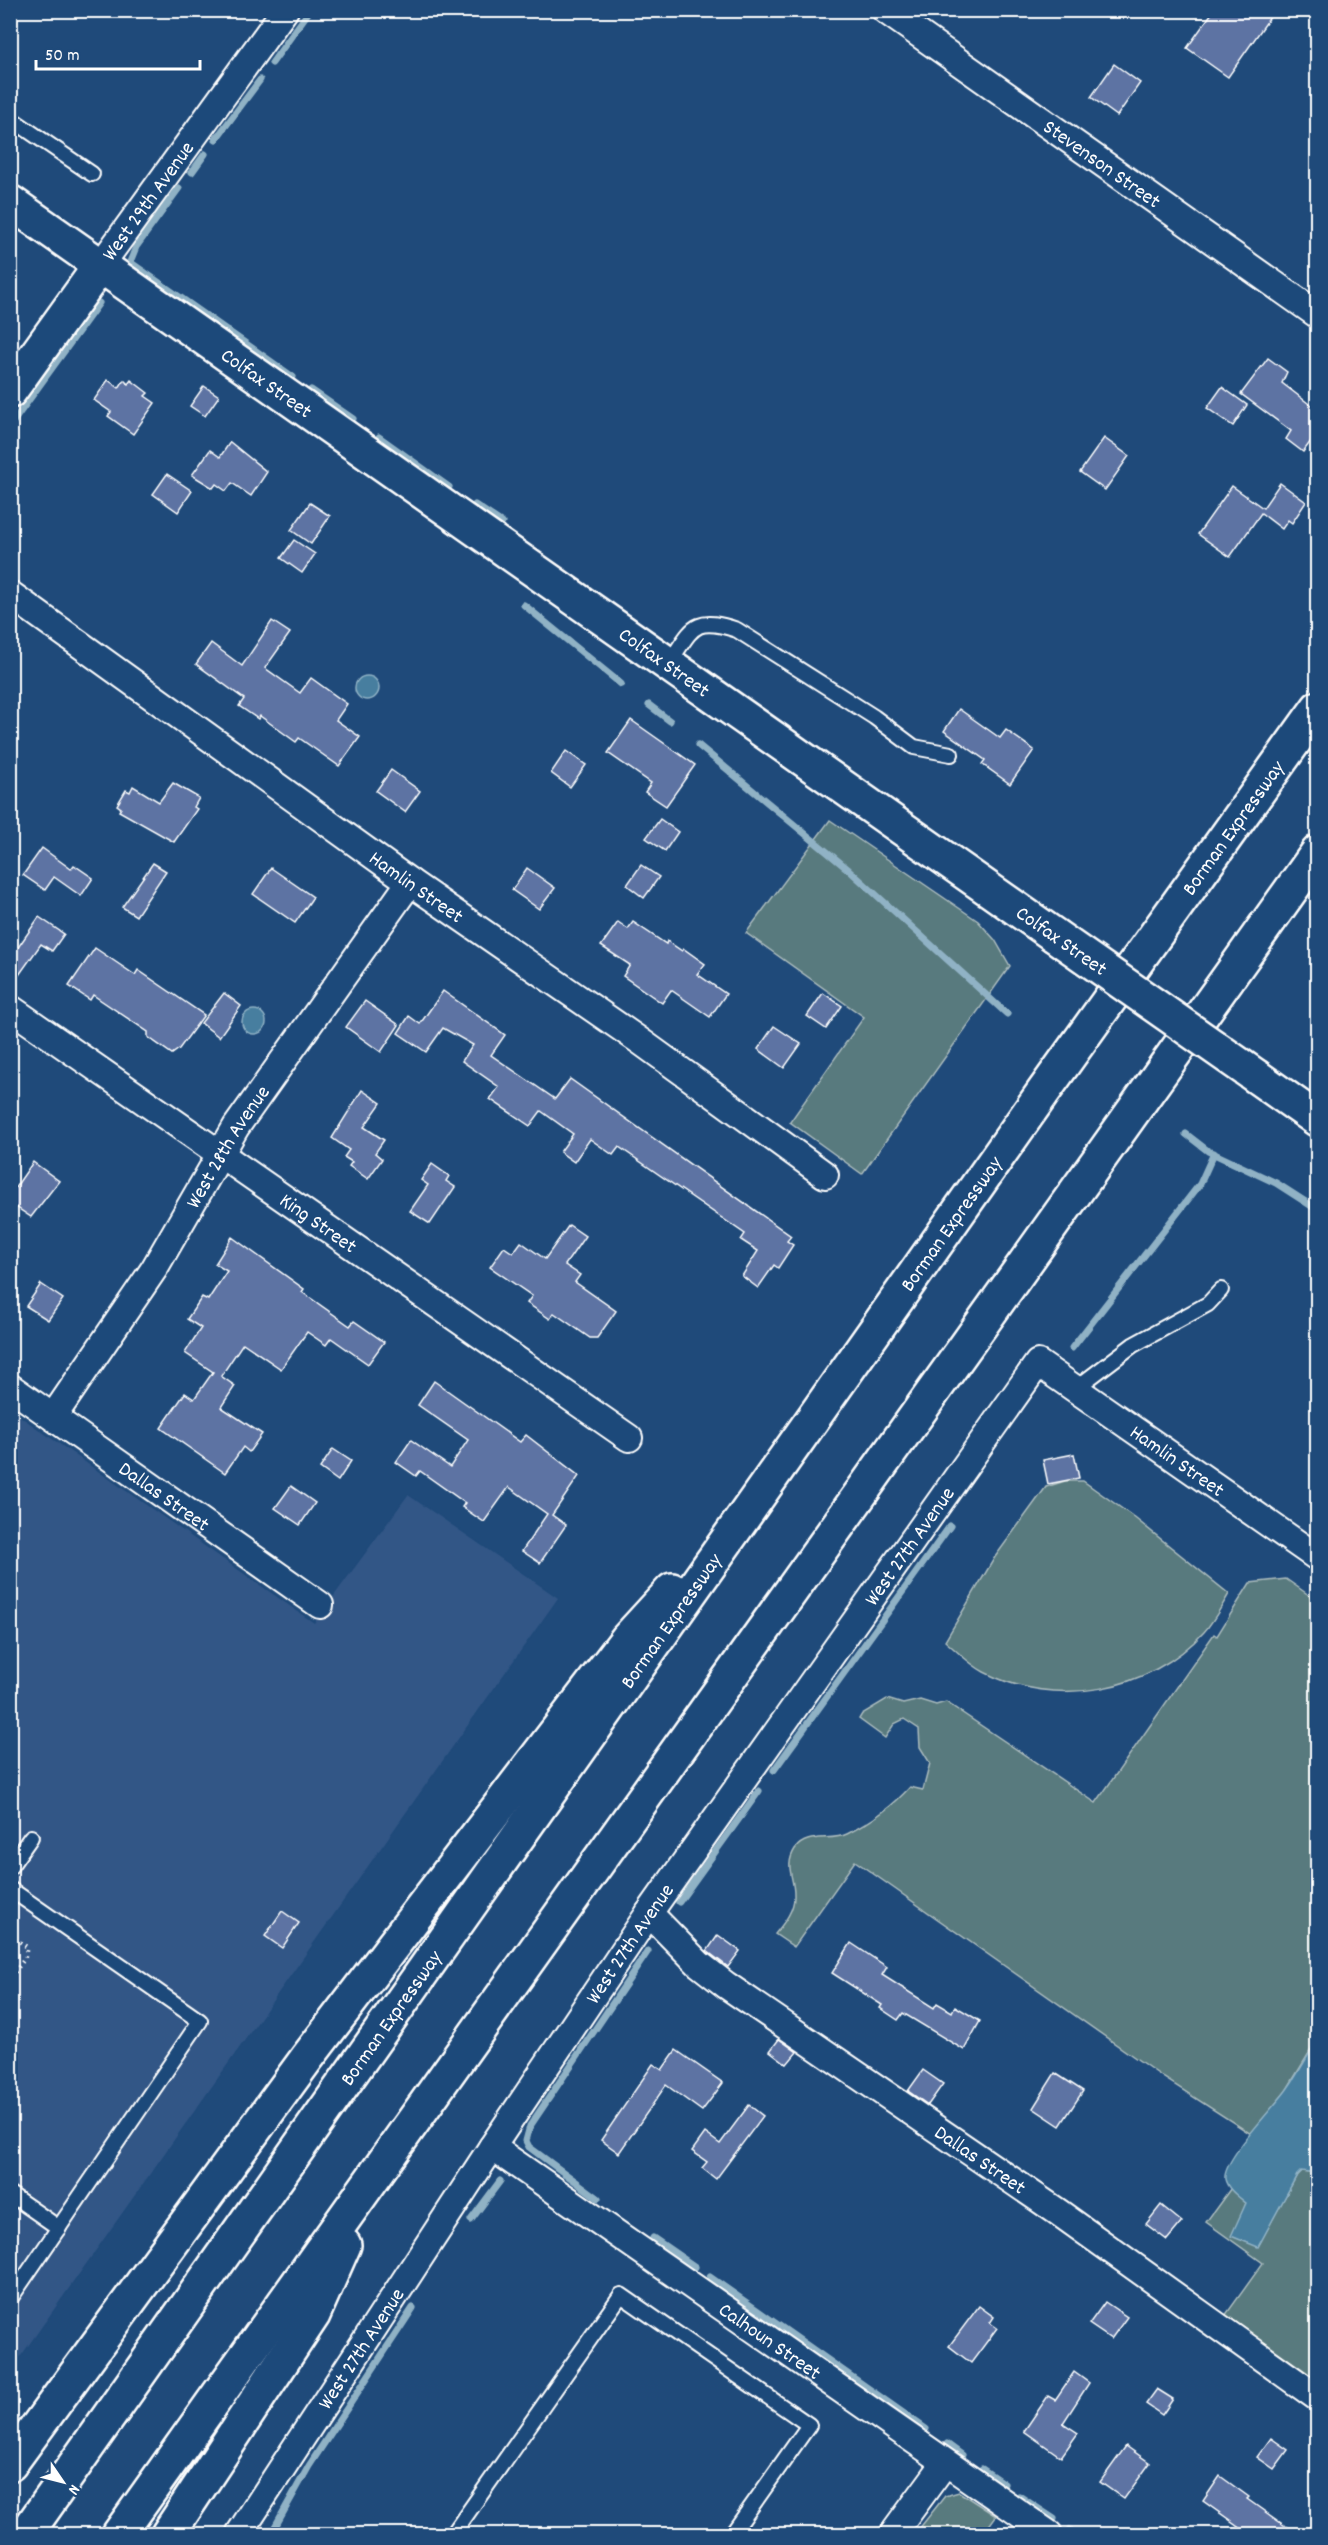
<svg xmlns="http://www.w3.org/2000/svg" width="1328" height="2545" font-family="Dekko,sans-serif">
	<rect width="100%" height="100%" fill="#1f4a7a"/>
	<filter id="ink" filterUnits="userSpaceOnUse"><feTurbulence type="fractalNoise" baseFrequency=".0167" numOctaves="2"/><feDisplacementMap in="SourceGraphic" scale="12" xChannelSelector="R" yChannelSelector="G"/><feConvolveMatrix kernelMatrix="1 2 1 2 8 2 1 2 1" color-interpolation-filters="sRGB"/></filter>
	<g filter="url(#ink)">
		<polygon fill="#325686" points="11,1410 314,1623 408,1495 558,1598 11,2370"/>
		<g fill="#587a7e" stroke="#acbcbe" stroke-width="1.5">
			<polygon points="830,820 978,921 995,940 1010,966 862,1174 790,1122 864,1017 746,933"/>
			<path d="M 1065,1481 L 1083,1481 L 1131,1515 L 1229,1594 C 1221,1607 1214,1621 1204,1632 C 1150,1692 1055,1709 984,1672 C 969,1664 958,1652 945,1641 L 995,1557 L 1046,1487 Z"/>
			<path d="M 1286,1579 L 1313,1598 L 1311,1602 L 1318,1606 L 1317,2040 L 1286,2091 L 1251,2134 L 1164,2078 L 855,1861 L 794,1947 L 775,1934 C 784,1923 795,1910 794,1894 C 794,1877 784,1866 795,1849 C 807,1832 831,1842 847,1834 C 871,1822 892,1807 910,1787 L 923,1790 L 930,1763 L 920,1747 L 919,1729 L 904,1719 L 894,1724 L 885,1738 L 859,1719 L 862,1714 L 887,1699 L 903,1704 L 920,1700 L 936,1705 L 946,1702 L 1096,1803 L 1214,1634 L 1217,1636 L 1250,1583 Z"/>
			<polygon points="1301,2171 1317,2173 1318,2386 1222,2320 1263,2263 1206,2222 1231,2188 1246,2203 1238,2224 1258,2246 1297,2175"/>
			<polygon points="959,2492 996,2516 983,2534 915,2534 945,2496"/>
		</g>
		<g fill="#467e9f" stroke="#90b2c5" stroke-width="1.5">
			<circle cx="367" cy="688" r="12"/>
			<circle cx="254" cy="1022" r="12"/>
			<path d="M 1317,2040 L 1317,2173 L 1301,2171 L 1297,2175 L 1258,2247 L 1231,2236 L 1246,2203 C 1239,2197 1227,2189 1225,2179 C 1222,2161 1273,2108 1285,2092 C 1297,2076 1307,2057 1317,2040 Z"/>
		</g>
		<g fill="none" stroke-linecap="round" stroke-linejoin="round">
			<g stroke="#90b2c5" stroke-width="7">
				<polyline points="272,63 310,10"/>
				<polyline points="216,139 260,80"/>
				<polyline points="192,172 205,154"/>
				<polyline points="179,188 136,247 130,262 293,377"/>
				<polyline points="311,390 353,419"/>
				<polyline points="10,426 99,303"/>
				<polyline points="379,437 449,487"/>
				<polyline points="475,505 502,523"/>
				<polyline points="524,605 621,684"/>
				<polyline points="649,705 670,721"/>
				<polyline points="698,745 849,870 1007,1014"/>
				<polyline points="1186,1134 1208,1151 1276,1183 1318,1210"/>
				<polyline points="1072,1348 1200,1184 1214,1153"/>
				<polyline points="774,1770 950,1526"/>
				<polyline points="679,1902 759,1791"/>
				<polyline points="598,2198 529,2147 526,2141 530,2126 648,1951"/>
				<polyline points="471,2220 500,2181"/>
				<polyline points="653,2238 695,2267"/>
				<polyline points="710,2277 926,2429"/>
				<polyline points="947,2444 962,2455"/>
				<polyline points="982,2469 1004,2484"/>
				<polyline points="1019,2496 1054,2519"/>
				<polyline points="1070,2530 1076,2534"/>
				<polyline points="271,2534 309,2466 413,2308"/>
			</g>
		</g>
		<g fill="#5d73a3" stroke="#fff" stroke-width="1.5">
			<polygon points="1214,10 1275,10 1228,77 1187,48"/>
			<polygon points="1114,64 1140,83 1117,116 1091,97"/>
			<polygon points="1268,358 1287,372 1282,383 1317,410 1317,433 1303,452 1286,439 1291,431 1241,394"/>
			<polygon points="108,380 119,388 124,380 128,384 131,380 148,393 145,396 155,403 133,434 108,416 111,412 94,400"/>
			<polygon points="204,386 219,396 205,416 190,406"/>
			<polygon points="1222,387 1247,405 1233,426 1207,408"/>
			<polygon points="1104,438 1129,456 1105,490 1080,472"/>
			<polygon points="230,442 267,472 251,496 232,483 226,491 216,484 213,488 192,475 210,450 220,457"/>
			<polygon points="167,474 192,491 178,512 153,494"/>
			<polygon points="1280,483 1306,502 1292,523 1288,520 1282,529 1261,513 1230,557 1198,534 1232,486 1263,508"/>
			<polygon points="310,503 330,516 311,544 291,530"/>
			<polygon points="294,540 315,554 302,573 281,558"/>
			<polygon points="272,621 290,633 265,668 300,693 311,678 347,704 336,720 360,737 339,766 299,738 296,742 260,716 258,719 239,706 244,699 196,664 211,643 242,666"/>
			<polygon points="959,709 1000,738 1006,730 1034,750 1010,784 982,764 985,760 944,731"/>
			<polygon points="631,720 695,765 666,806 645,792 651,783 608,753"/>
			<polygon points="566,751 586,765 570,787 551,773"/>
			<polygon points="391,770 420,791 405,812 376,791"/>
			<polygon points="173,783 199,798 194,807 197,809 174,842 119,811 121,808 117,805 126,790 130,792 133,786 159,802"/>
			<polygon points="660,819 678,832 665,851 646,838"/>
			<polygon points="42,848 71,869 74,865 93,878 81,896 54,877 45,890 23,875"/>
			<polygon points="153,863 166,871 136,916 122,907"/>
			<polygon points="641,865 659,877 644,898 627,885"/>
			<polygon points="271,868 313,897 295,923 253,894"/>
			<polygon points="527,868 555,888 539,909 512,890"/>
			<polygon points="39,917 64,934 52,951 41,944 19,975 10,969 10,959"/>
			<polygon points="618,922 628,929 633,922 666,944 667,941 682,951 684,949 705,964 697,974 726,994 710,1017 671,990 662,1003 623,976 630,965 601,946"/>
			<polygon points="95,948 135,975 138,970 204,1015 179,1049 172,1054 148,1037 148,1032 93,995 90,1000 69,986"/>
			<polygon points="443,991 505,1035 491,1055 555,1099 570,1079 791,1236 787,1241 793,1245 778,1268 774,1265 758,1288 742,1276 758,1251 741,1240 745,1234 619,1147 613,1155 590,1139 574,1162 560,1152 573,1134 541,1111 530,1126 490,1099 499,1087 462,1061 473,1045 443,1028 426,1052 398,1033 409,1016 420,1024"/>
			<polygon points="224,993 241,1006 219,1037 201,1023"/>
			<polygon points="823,993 842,1006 826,1029 807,1016"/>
			<polygon points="365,1001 399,1025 381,1052 346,1027"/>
			<polygon points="774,1026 801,1044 784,1068 758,1049"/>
			<polygon points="362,1090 381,1103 364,1127 384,1140 375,1153 382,1159 368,1179 349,1166 352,1162 344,1157 349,1150 332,1138"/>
			<polygon points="33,1162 59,1181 31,1217 10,1203 10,1195"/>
			<polygon points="432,1164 449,1176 446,1181 455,1187 430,1224 410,1211 428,1185 421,1180"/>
			<polygon points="569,1225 585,1236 565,1265 580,1275 575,1282 616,1311 597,1338 590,1338 554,1313 550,1319 527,1303 532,1296 490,1267 504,1247 513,1253 521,1242 545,1259"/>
			<polygon points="232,1237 304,1289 302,1292 350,1326 354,1321 384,1342 368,1364 331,1338 326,1345 307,1332 281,1369 243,1343 221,1376 235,1386 221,1407 262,1434 249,1452 243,1447 225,1473 161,1428 185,1393 194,1399 213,1372 185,1353 201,1328 187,1319 202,1297 208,1300 227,1271 215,1264"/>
			<polygon points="41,1284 63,1299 48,1320 26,1306"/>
			<polygon points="434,1381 520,1442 526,1435 579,1476 552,1515 566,1525 540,1563 522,1551 547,1514 509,1487 484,1522 462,1507 465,1503 420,1471 416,1476 396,1462 411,1440 450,1467 468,1440 418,1405"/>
			<polygon points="333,1449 351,1461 338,1481 320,1468"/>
			<polygon points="1074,1454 1079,1478 1048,1484 1043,1460"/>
			<polygon points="291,1486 315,1503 300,1525 275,1508"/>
			<polygon points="282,1911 299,1923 282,1948 265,1936"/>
			<polygon points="718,1935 740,1951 728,1967 707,1951"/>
			<polygon points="851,1943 887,1967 882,1975 934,2008 937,2003 952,2012 955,2006 980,2021 964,2050 903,2013 898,2020 880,2008 882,2005 832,1973"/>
			<polygon points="779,2039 797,2052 787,2064 770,2051"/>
			<polygon points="676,2050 723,2083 702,2111 666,2085 619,2153 601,2140 653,2064 662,2070"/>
			<polygon points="923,2070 943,2084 928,2105 908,2091"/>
			<polygon points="1055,2073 1083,2091 1060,2126 1033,2108"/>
			<polygon points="749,2105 763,2116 716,2179 702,2168 707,2162 692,2151 705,2133 720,2144"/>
			<polygon points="1161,2205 1182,2222 1167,2240 1146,2224"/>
			<polygon points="1105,2302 1127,2317 1111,2339 1089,2324"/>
			<polygon points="979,2306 994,2317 990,2323 997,2328 971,2363 949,2346"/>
			<polygon points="1074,2372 1089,2383 1063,2423 1078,2433 1061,2457 1024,2431 1048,2396 1055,2400"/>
			<polygon points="1157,2389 1173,2399 1162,2415 1146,2404"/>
			<polygon points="1271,2438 1288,2450 1274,2469 1257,2457"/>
			<polygon points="1126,2446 1150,2463 1124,2499 1100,2482"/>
			<polygon points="1220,2476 1249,2497 1247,2499 1298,2535 1251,2535 1203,2501"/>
		</g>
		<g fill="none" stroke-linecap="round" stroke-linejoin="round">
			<g stroke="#fff" stroke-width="18">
				<g id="service">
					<polyline points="10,118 92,174"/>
					<path d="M 668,664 C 693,629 692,615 737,630 L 874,717 L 914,747 L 951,754"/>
					<polyline points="1075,1389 1133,1345 1208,1304 1221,1290"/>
					<polyline points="10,1867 31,1837"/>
					<polyline points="10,1889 200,2021 10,2299"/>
					<polyline points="10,2194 59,2228"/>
					<polyline points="453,2534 621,2295 809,2425 732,2534"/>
				</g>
			</g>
			<g stroke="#fff" stroke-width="30">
				<g id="minor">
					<path id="s1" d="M 885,10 L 1318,315"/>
					<path id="s2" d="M 100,266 L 285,10"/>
					<path id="s3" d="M 10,594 L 410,882 L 640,1041 L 825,1175"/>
					<path id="s4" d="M 10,1008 L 629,1438"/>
					<path id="s5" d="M 10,1387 L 320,1605"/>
					<path id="s6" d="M 53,1417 L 154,1269 L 236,1127 L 410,882"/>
					<path id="s7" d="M 649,1913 L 699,1964 L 726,1985 L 1058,2212 L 1318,2398"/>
					<path id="s8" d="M 492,2147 L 1049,2534"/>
					<path id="s9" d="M 239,2534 L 492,2147 L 649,1913 L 1038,1363 L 1318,1558"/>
					<polyline points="893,2534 945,2463"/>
				</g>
			</g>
			<g stroke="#fff" stroke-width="38">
				<g id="tertiary">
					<path id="s10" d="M 10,202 L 1054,935"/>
					<polyline points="10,391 100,266"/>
					<polyline points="1257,1077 1318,1120"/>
				</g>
			</g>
			<g stroke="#fff" stroke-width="38">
				<g id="motorway">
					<polyline points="10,2464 307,2058 627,1639 672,1590"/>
					<path id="s11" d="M 26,2534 L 1044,1091 L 1318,708"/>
					<polyline points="119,2534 1318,852"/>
					<polyline points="168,2534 313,2315 344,2245"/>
				</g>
			</g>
			<polyline stroke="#fff" stroke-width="4" stroke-dasharray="1.5 4.5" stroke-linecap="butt" points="10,1935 27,1947 25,1958 10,1979"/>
			<use href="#service" stroke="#1f4a7a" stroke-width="14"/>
			<use href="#minor" stroke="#1f4a7a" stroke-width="26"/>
			<use href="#tertiary" stroke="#1f4a7a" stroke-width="33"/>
			<use href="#motorway" stroke="#1f4a7a" stroke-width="33"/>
			<g stroke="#fff" stroke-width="38" stroke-linecap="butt">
				<polyline id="tertiary-bridge" points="1054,935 1257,1077"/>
			</g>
			<use href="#tertiary-bridge" stroke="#1f4a7a" stroke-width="33"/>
		</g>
	</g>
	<g text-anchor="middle" stroke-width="4.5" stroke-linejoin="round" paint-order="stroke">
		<g font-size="21" fill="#fff" stroke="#1f4a7a">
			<text dy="7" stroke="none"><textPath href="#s1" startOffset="266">Stevenson Street</textPath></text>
			<text dy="7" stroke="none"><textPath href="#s2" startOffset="81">West 29th Avenue</textPath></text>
			<text dy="7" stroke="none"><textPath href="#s10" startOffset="314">Colfax Street</textPath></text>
			<text dy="7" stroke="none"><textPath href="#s10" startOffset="800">Colfax Street</textPath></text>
			<text dy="7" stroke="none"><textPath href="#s11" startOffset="2090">Borman Expressway</textPath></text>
			<text dy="7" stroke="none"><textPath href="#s3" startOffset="501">Hamlin Street</textPath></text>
			<text transform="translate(1062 940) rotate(35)" y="7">Colfax Street</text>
			<text dy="7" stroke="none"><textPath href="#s6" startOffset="322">West 28th Avenue</textPath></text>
			<text dy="7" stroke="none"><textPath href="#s4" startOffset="376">King Street</textPath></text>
			<text dy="7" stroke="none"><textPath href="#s11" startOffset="1604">Borman Expressway</textPath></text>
			<text dy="7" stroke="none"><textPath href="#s9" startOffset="1588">Hamlin Street</textPath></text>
			<text dy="7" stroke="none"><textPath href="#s5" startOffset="189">Dallas Street</textPath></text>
			<text dy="7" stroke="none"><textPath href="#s9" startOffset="1194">West 27th Avenue</textPath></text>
			<text dy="7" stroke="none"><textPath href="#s11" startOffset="1118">Borman Expressway</textPath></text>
			<text dy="7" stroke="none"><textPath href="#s9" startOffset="708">West 27th Avenue</textPath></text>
			<text dy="7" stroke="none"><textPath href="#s11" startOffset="632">Borman Expressway</textPath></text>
			<text dy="7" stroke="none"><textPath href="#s7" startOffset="414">Dallas Street</textPath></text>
			<text dy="7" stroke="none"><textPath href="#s8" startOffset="339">Calhoun Street</textPath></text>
			<text dy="7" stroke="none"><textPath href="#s9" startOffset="222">West 27th Avenue</textPath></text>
		</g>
	</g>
	<rect width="1328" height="2545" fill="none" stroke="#1f4a7a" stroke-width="36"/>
	<rect x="18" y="18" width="1292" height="2509" fill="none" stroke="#fff" stroke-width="2" filter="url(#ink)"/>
	<g transform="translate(63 2482) rotate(125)" stroke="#1f4a7a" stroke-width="4.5" paint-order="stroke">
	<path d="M0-4.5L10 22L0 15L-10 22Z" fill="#ffffff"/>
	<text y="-9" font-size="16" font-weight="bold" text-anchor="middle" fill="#ffffff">N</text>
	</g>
	<path d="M36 60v9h164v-9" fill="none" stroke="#ffffff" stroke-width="3"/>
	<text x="45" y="60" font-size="18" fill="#ffffff" stroke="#1f4a7a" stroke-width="4.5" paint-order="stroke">50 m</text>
</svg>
